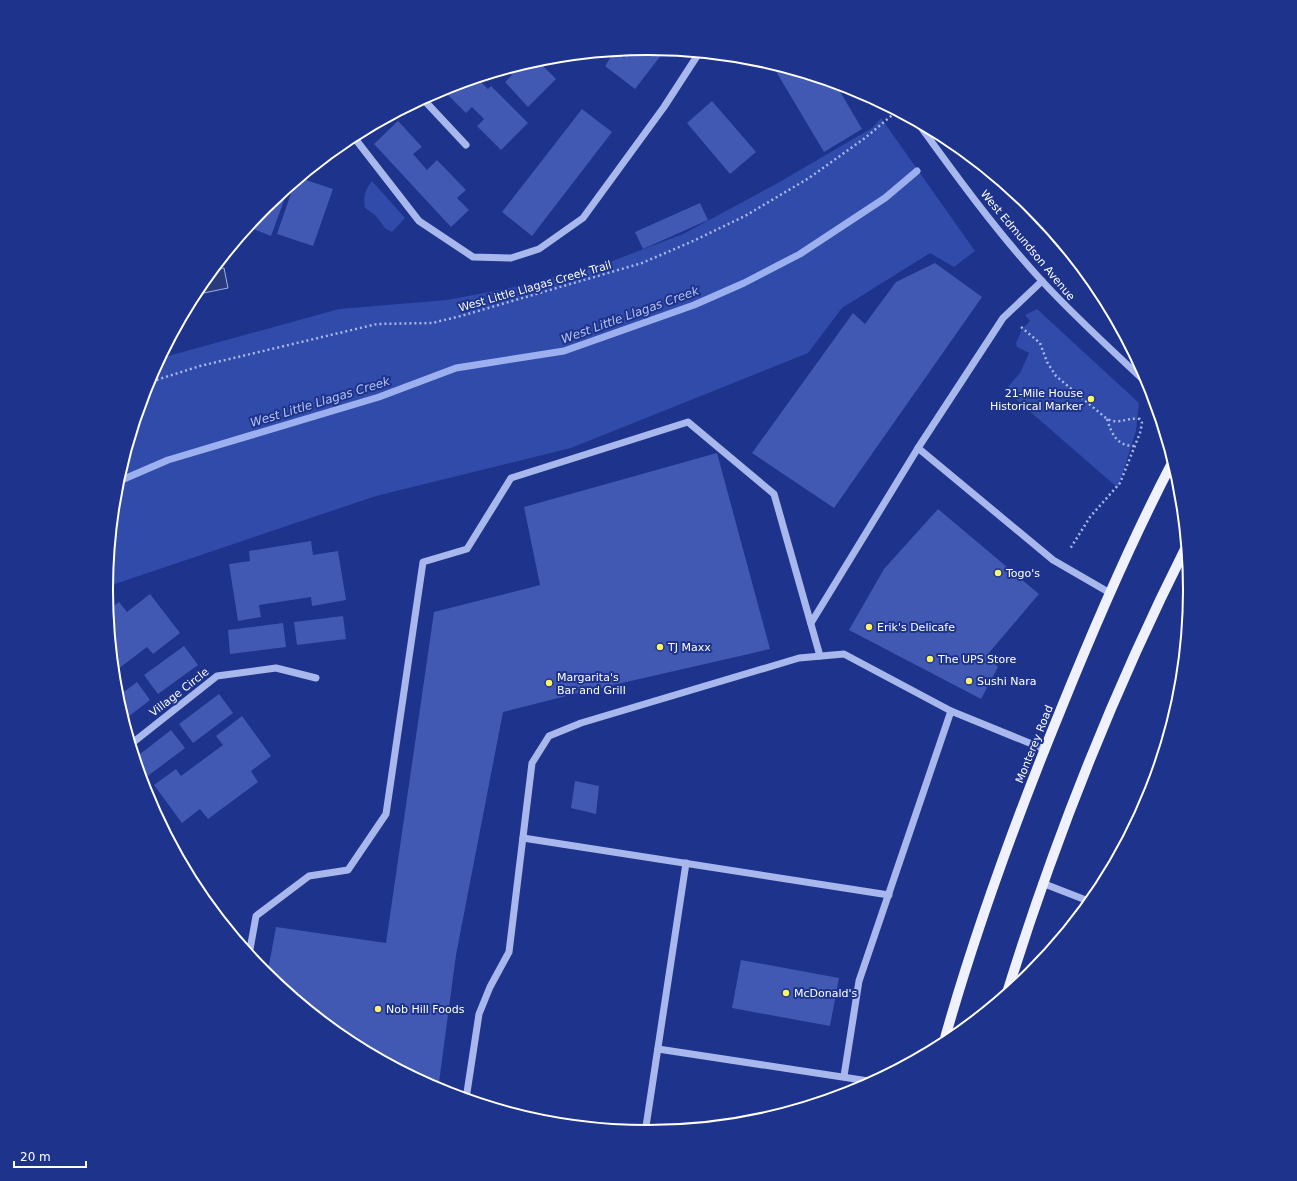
<svg xmlns="http://www.w3.org/2000/svg" width="1297" height="1181" font-family="'DejaVu Sans',sans-serif">
	<rect width="100%" height="100%" fill="#1d338c"/>
	<g fill="#304ba9">
		<polygon points="881,118 975,251 954,267 930,253 842,308 808,353 571,448 376,496 106,587 116,484 147,383 161,358 339,309 447,300 520,286 607,263 683,234 776,184 872,128"/>
		<path d="M 372,181 L 405,218 L 392,232 L 386,229 L 375,215 L 365,208 C 363,196 365,190 372,181 Z"/>
		<polygon points="1037,309 1139,403 1136,431 1118,488 1005,390 1020,373 1029,353 1017,347 1016,343 1022,329 1030,321 1025,315"/>
	</g>
	<polygon fill="#2a3a7d" stroke="#9cafee" points="224,268 228,288 194,295 214,269"/>
	<g fill="none" stroke-linecap="round" stroke-linejoin="round">
		<polyline stroke="#9cafee" stroke-width="7" points="117,482 168,460 379,397 456,368 564,351 694,305 744,283 800,254 885,198 917,171"/>
	</g>
	<g fill="#4159b2">
		<polygon points="649,48 665,50 635,89 605,66 615,51 624,58 630,50"/>
		<polygon points="537,60 556,79 528,107 505,82 512,75 507,69"/>
		<polygon points="771,63 835,83 862,129 824,152"/>
		<polygon points="477,78 488,89 491,86 528,123 501,150 477,126 484,119 472,107 466,113 442,89"/>
		<polygon points="712,101 756,152 730,174 687,123"/>
		<polygon points="582,109 612,132 532,236 502,212"/>
		<polygon points="398,121 422,147 413,154 427,170 437,160 466,190 457,198 469,210 451,227 374,144"/>
		<polygon points="300,178 333,189 313,246 277,234 295,182"/>
		<polygon points="289,187 271,236 248,227 265,207"/>
		<polygon points="700,203 708,220 643,249 635,232"/>
		<polygon points="935,263 982,297 834,508 752,453 853,313 865,324 896,282"/>
		<polygon points="717,453 770,649 574,694 503,712 456,955 438,1090 347,1041 267,976 276,927 386,943 434,612 540,585 524,507"/>
		<polygon points="938,509 1039,594 987,655 998,667 981,699 849,630 884,569"/>
		<polygon points="311,541 313,555 338,551 346,600 312,606 311,597 259,605 261,617 238,621 229,564 250,561 249,551"/>
		<polygon points="150,594 180,633 153,654 147,647 114,672 108,610 119,602 127,612"/>
		<polygon points="343,616 346,639 297,645 294,622"/>
		<polygon points="283,623 286,647 230,654 228,630"/>
		<polygon points="184,646 198,665 158,694 144,675"/>
		<polygon points="137,682 150,700 124,720 117,697"/>
		<polygon points="219,694 233,713 193,743 179,724"/>
		<polygon points="242,716 271,756 251,771 258,782 208,819 200,809 182,823 154,785 176,769 181,776 223,745 216,736"/>
		<polygon points="171,730 185,748 145,778 139,770 135,758"/>
		<polygon points="575,781 599,786 596,814 571,808"/>
		<polygon points="741,960 839,978 830,1026 732,1008"/>
	</g>
	<g fill="none" stroke-linecap="round" stroke-linejoin="round">
		<g stroke="#a9b8ec" stroke-width="2.5" stroke-dasharray="2 3" stroke-linecap="butt">
			<path d="M 1021,327 L 1040,343 L 1047,362 L 1056,376 L 1107,419 C 1121,425 1126,417 1140,419 L 1142,423 L 1140,433 L 1120,483 L 1090,517 L 1070,549"/>
			<polyline points="147,383 200,366 377,324 432,323 461,316 642,263 691,242 745,216 809,178 865,138 897,111"/>
			<path d="M 1107,419 C 1112,435 1117,446 1135,446"/>
		</g>
		<g stroke="#a9b8ec" stroke-width="7">
			<polyline points="423,99 466,145"/>
			<path d="M 918,123 C 957,177 997,232 1042,281 C 1076,318 1114,352 1151,387"/>
			<polyline points="353,136 419,221 473,257 511,258 539,249 583,218 664,107 699,53"/>
			<polyline points="918,448 1053,560 1110,593"/>
			<polyline points="811,623 918,448 1003,318 1042,281"/>
			<polyline points="131,744 217,676 276,668 316,678"/>
			<polyline points="523,838 889,895"/>
			<polyline points="1042,883 1091,902"/>
			<polyline points="249,955 256,916 309,876 348,870 386,814 423,562 467,549 511,478 688,422 774,494 820,656"/>
			<polyline points="658,1049 875,1082"/>
			<polyline points="844,1076 859,981 951,711"/>
			<polyline points="466,1099 479,1014 490,987 509,952 532,763 549,736 581,723 799,658 844,654 951,711 1044,749"/>
			<polyline points="645,1133 686,863"/>
		</g>
		<g stroke="#eff1ff" stroke-width="10">
			<path d="M 1006,996 C 1054,841 1114,690 1187,545"/>
			<path d="M 943,1045 C 975,931 1016,819 1061,709 C 1095,625 1131,541 1173,461"/>
		</g>
	</g>
	<g fill="#fcf467" stroke="#1d338c" stroke-width="1.5">
		<circle cx="1091" cy="399" r="4"/>
		<circle cx="998" cy="573" r="4"/>
		<circle cx="869" cy="627" r="4"/>
		<circle cx="660" cy="647" r="4"/>
		<circle cx="930" cy="659" r="4"/>
		<circle cx="969" cy="681" r="4"/>
		<circle cx="549" cy="683" r="4"/>
		<circle cx="786" cy="993" r="4"/>
		<circle cx="378" cy="1009" r="4"/>
	</g>
	<g text-anchor="middle" stroke-width="4" stroke-linejoin="round" paint-order="stroke">
		<g font-size="11" fill="#fff" stroke="#1d338c">
			<text transform="translate(1028 245) rotate(50)" y="4">West Edmundson Avenue</text>
			<text transform="translate(535 286) rotate(-16)" y="4">West Little Llagas Creek Trail</text>
			<text transform="translate(179 692) rotate(-38)" y="4">Village Circle</text>
			<text transform="translate(1034 744) rotate(-68)" y="4">Monterey Road</text>
		</g>
		<g font-size="11" fill="#fff" stroke="#1d338c" text-anchor="start">
			<text x="1083" y="397" text-anchor="end">21-Mile House<tspan x="1083" dy="13">Historical Marker</tspan></text>
			<text x="1006" y="577">Togo's</text>
			<text x="877" y="631">Erik's Delicafe</text>
			<text x="668" y="651">TJ Maxx</text>
			<text x="938" y="663">The UPS Store</text>
			<text x="557" y="681">Margarita's<tspan x="557" dy="13">Bar and Grill</tspan></text>
			<text x="977" y="685">Sushi Nara</text>
			<text x="794" y="997">McDonald's</text>
			<text x="386" y="1013">Nob Hill Foods</text>
		</g>
		<g font-size="12" font-style="italic" fill="#b5c3f4" stroke="#1d338c">
			<text transform="translate(630 315) rotate(-20)" y="4">West Little Llagas Creek</text>
			<text transform="translate(320 402) rotate(-17)" y="4">West Little Llagas Creek</text>
		</g>
	</g>
	<path d="M0 0H1297V1181H0ZM113 590a535 535 0 1 1 1070 0a535 535 0 1 1-1070 0Z" fill="#1d338c" fill-rule="evenodd"/>
	<path fill="none" stroke="#fff" stroke-width="2" d="M113 590a535 535 0 1 1 1070 0a535 535 0 1 1-1070 0Z"/>
	<path d="M14 1161v6h72v-6" fill="none" stroke="#ffffff" stroke-width="2"/>
	<text x="20" y="1161" font-size="12" fill="#ffffff" stroke="#1d338c" stroke-width="3" paint-order="stroke">20 m</text>
</svg>
